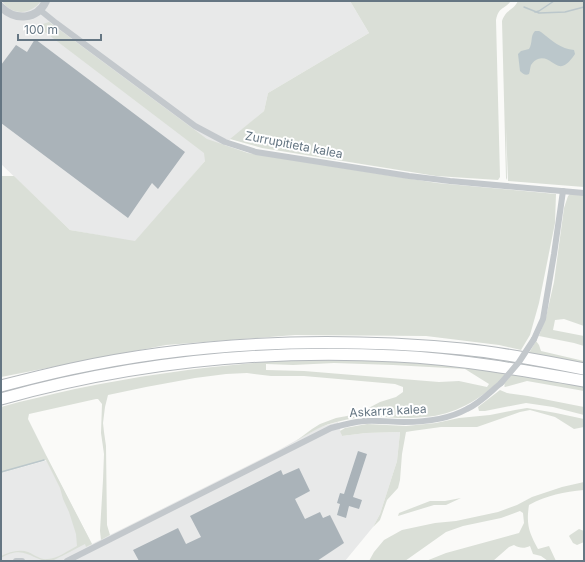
<svg xmlns="http://www.w3.org/2000/svg" width="585" height="562" font-family="Inter,sans-serif">
	<rect width="100%" height="100%" fill="#fafaf8"/>
	<g fill="#e8e9e9">
		<polygon points="1,1 350,1 369,33 268,93 264,111 205,161 136,242 70,230 1,164"/>
		<polygon points="338,422 342,436 366,433 400,432 397,461 380,514 373,527 345,561 1,561 1,473 48,460 92,544 277,451 320,427"/>
	</g>
	<g fill="#dadfd7" fill-rule="evenodd">
		<path d="M 2,1 L 41,1 C 31,15 12,16 2,1 Z"/>
		<path d="M 350,1 L 511,1 C 504,10 499,6 496,20 L 500,177 L 498,180 L 436,176 L 262,148 L 230,139 L 264,111 L 268,93 L 369,33 Z"/>
		<path d="M 518,1 L 584,1 L 584,187 L 508,181 L 506,128 L 507,180 L 506,178 L 502,21 C 506,9 513,11 518,1 Z"/>
		<polygon points="49,22 207,139 248,153 437,183 556,194 555,223 539,303 530,335 521,350 499,345 426,336 295,335 166,345 1,377 1,176 14,176 70,230 135,241 205,161 204,153 37,26"/>
		<polygon points="571,193 584,194 584,326 564,319 555,320 553,330 584,336 584,346 574,343 539,336 546,317 554,282 564,208 568,196"/>
		<polygon points="536,341 539,345 541,351 584,361 584,364 529,353"/>
		<polygon points="264,347 377,347 484,356 584,372 584,378 550,370 265,352 1,394 1,389 44,379 146,359"/>
		<path d="M 290,360 L 357,360 L 415,363 L 469,367 L 561,381 L 584,387 L 584,391 L 527,381 L 505,387 L 504,386 L 505,385 L 500,380 C 480,400 454,415 425,417 C 416,418 406,418 397,418 C 383,417 369,415 355,418 C 343,420 330,423 319,428 C 311,432 303,437 296,441 L 312,429 L 320,424 L 336,418 L 347,416 L 363,411 L 380,402 L 396,397 L 403,392 L 403,387 L 395,384 L 304,376 L 271,376 L 247,373 L 226,374 L 195,378 L 146,387 L 108,395 L 105,407 L 103,423 L 104,432 L 106,446 L 107,525 L 110,535 L 101,540 L 100,531 L 103,480 L 104,454 L 101,433 L 102,404 L 98,399 L 96,399 L 29,414 L 28,419 L 46,455 L 92,544 L 86,547 L 85,544 C 77,548 70,552 62,556 C 59,557 55,560 51,561 C 32,562 26,543 1,558 L 1,556 C 9,552 19,549 28,552 C 35,555 40,560 48,559 C 57,559 69,550 77,546 L 76,534 L 69,512 L 63,499 L 60,488 L 46,460 L 1,473 L 1,407 C 25,400 50,395 75,389 C 146,374 217,365 290,360 ZM 334,363 L 393,365 L 465,369 L 489,384 L 487,387 L 459,381 L 439,382 L 304,371 L 266,370 L 266,364 L 293,365 Z"/>
		<polygon points="500,390 507,393 528,396 584,407 584,415 553,407 526,403 485,411 479,411 478,407"/>
		<polygon points="527,408 556,413 584,419 584,427 574,429 555,417 530,410 520,412 477,427 441,427 412,431 406,432 402,454 400,480 398,488 387,500 380,520 373,527 380,514 397,461 400,432 366,433 342,436 340,431 345,428 367,424 406,426 436,423 459,418 490,415 515,410"/>
		<path d="M 584,482 L 584,490 C 564,492 547,495 529,505 C 526,525 529,532 538,549 L 549,546 L 556,561 L 548,561 L 541,556 L 533,554 L 530,546 C 524,549 519,548 514,545 L 509,547 L 493,561 L 426,561 L 446,553 L 519,533 L 524,523 L 523,513 L 520,511 L 501,518 L 463,526 L 446,532 L 405,561 L 369,561 L 374,552 L 384,540 L 402,530 L 435,523 L 456,521 L 498,512 L 517,505 L 532,497 L 562,487 Z"/>
		<polygon points="461,498 446,505 434,505 398,516 399,513 430,501 445,501"/>
		<polygon points="579,529 584,531 584,542 577,545 573,543 569,536 570,535"/>
	</g>
	<path fill="#bbc7cb" d="M 535,31 L 539,31 L 541,32 C 551,40 561,49 574,50 L 575,54 C 557,81 554,54 538,59 C 535,60 533,62 531,65 C 530,68 530,71 529,74 C 526,76 523,74 520,71 L 518,54 L 521,51 L 529,49 C 533,43 530,36 535,31 Z"/>
	<g fill="none" stroke-linecap="round" stroke-linejoin="round">
		<g stroke="#bbc7cb" stroke-width="1.5">
			<polyline points="524,7 539,13 565,12 584,7"/>
			<polyline points="535,12 539,11 554,1"/>
			<polyline points="1,472 44,460"/>
		</g>
	</g>
	<g fill="#aab3b9">
		<polygon points="35,39 185,152 158,189 152,183 128,218 1,123 1,65 16,45 27,52"/>
		<polygon points="358,451 367,454 353,497 362,500 359,509 349,506 346,518 337,515 340,504 337,503 340,493 344,494"/>
		<polygon points="299,468 310,491 295,499 305,519 320,512 323,518 330,515 344,543 317,561 139,561 133,550 178,528 186,544 201,537 190,516 281,470 283,475"/>
	</g>
	<g fill="none" stroke-linecap="round" stroke-linejoin="round">
		<g stroke="#b4b9bd" stroke-width="13">
			<g id="motorway">
				<path d="M 1,386 C 24,380 48,374 71,369 C 199,341 332,337 462,349 C 503,353 544,361 584,369"/>
				<path d="M 1,399 C 129,363 263,349 396,356 C 459,359 522,370 584,381"/>
			</g>
		</g>
		<g stroke="#c3c8cc" stroke-width="6">
			<polyline points="40,10 56,23 195,126 225,142 256,152 409,176 450,181 584,193"/>
			<polyline points="534,339 543,319 554,254 563,191"/>
			<polyline points="16,561 22,561"/>
			<path d="M 67,561 L 331,428 C 342,425 353,422 364,421 C 378,420 391,422 404,422 C 425,422 449,419 467,409 C 480,403 490,392 501,383"/>
		</g>
		<path stroke="#c3c8cc" stroke-width="8" d="M 1,7 C 15,21 37,20 46,1"/>
		<use href="#motorway" stroke="#fff" stroke-width="11"/>
		<polyline stroke="#c3c8cc" stroke-width="6" points="501,383 519,362 534,339"/>
	</g>
	<g text-anchor="middle" stroke-width="4" stroke-linejoin="round" paint-order="stroke">
		<g font-size="12" fill="#657683" stroke="#fff">
			<text transform="translate(294 145) rotate(11)" y="4">Zurrupitieta kalea</text>
			<text transform="translate(388 411) rotate(-3)" y="4">Askarra kalea</text>
		</g>
	</g>
	<rect width="585" height="562" fill="none" stroke="#657683" stroke-width="4"/>
	<path d="M18 34v6h83v-6" fill="none" stroke="#657683" stroke-width="2"/>
	<text x="24" y="34" font-size="12" fill="#657683" stroke="#ffffff" stroke-width="3" paint-order="stroke">100 m</text>
</svg>
